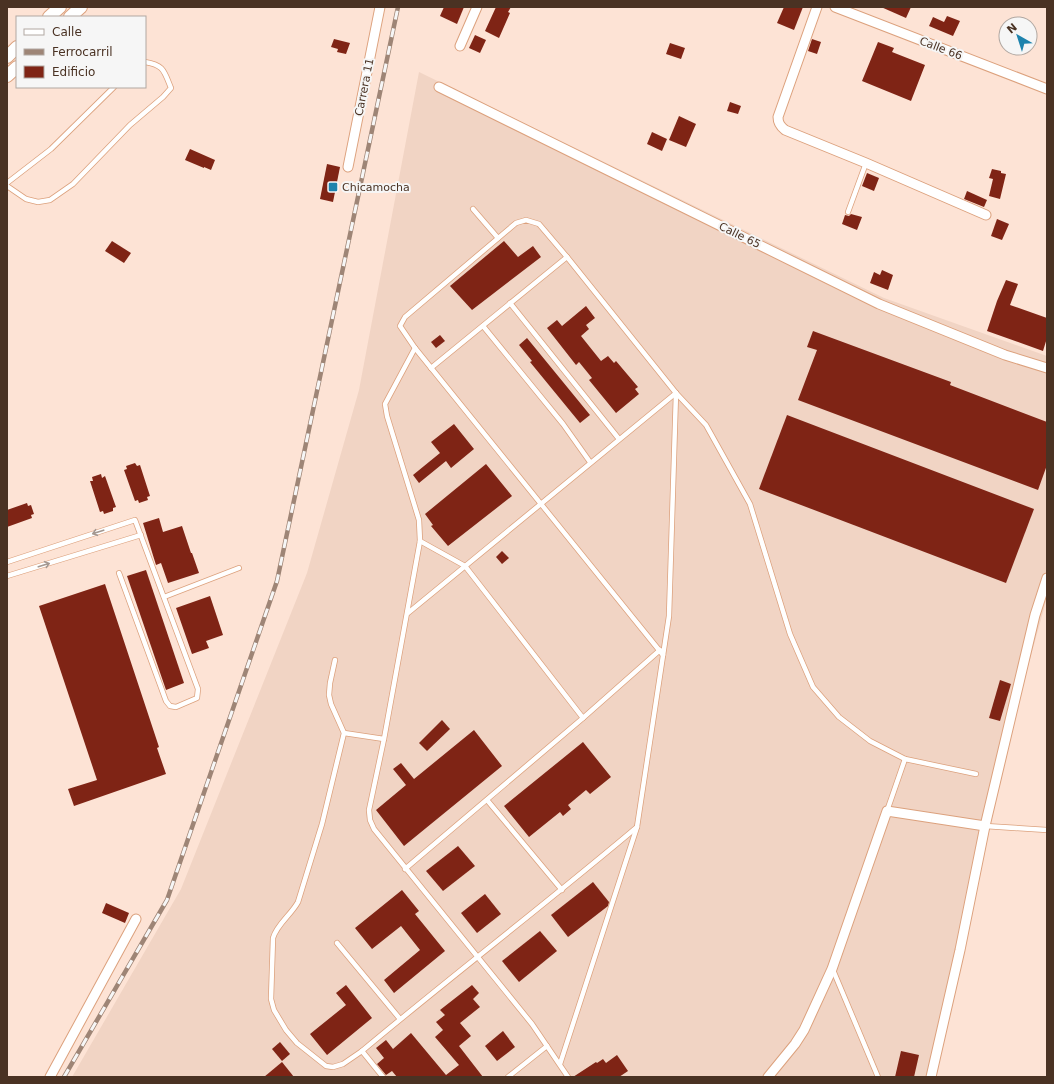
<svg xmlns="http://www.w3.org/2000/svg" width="1054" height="1084" font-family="'DejaVu Sans',sans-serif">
	<rect width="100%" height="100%" fill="#fde3d5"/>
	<polygon fill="#f1d4c4" points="419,72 884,298 1047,356 1047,598 983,827 931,1077 72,1077 181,889 307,573 359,390"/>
	<g fill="#7f2415">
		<polygon points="444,7 464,7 457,24 440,16"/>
		<polygon points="496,7 511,7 508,12 510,13 499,38 485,31"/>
		<polygon points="784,7 803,7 794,30 777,23"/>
		<polygon points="881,7 911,7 906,18"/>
		<polygon points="947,16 960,21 953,36 929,26 933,17 944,22"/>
		<polygon points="475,35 486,40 480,53 469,48"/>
		<polygon points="334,39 350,43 346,54 337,52 338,49 331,47"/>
		<polygon points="812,39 821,42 817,54 808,51"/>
		<polygon points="878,42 894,48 892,52 925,65 911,101 862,81"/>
		<polygon points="670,43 685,48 681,59 666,54"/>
		<polygon points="730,102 741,106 738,114 727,111"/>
		<polygon points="679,116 696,124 686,147 669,140"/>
		<polygon points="652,132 667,139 662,151 647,144"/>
		<polygon points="190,149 215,160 211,170 204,167 204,168 185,160"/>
		<polygon points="327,164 340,167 333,202 320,199"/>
		<polygon points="992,169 1001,171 1001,173 1006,174 1000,199 989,196 993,179 989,178"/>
		<polygon points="867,173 879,178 874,191 862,186"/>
		<polygon points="967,191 987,200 984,207 964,199"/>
		<polygon points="851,214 862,217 857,230 842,224 845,215 849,216"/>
		<polygon points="997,219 1009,224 1002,240 991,236"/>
		<polygon points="112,241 131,253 124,263 105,251"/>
		<polygon points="504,241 518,257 533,246 541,257 472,310 450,286"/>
		<polygon points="882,270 893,275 888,290 870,283 874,272 880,275"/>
		<polygon points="1006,280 1018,284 1010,305 1047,318 1047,338 1043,351 987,331 997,301"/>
		<polygon points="586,306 595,318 586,325 589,329 581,336 601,361 608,356 614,363 616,361 638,387 635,389 639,394 616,413 589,380 592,378 579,362 576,365 547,328 557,320 562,326"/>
		<polygon points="813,331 951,382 950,385 1047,422 1047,465 1038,490 798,400 817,350 807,347"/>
		<polygon points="440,335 445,341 436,348 431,342"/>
		<polygon points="527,338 590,415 580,423 530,362 532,361 519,345"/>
		<polygon points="787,415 1034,509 1006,583 759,489"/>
		<polygon points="454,424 474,449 451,468 446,461 419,483 413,475 440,453 431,442"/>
		<polygon points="135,463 137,466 140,465 150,496 147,497 148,500 139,503 138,500 135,501 124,470 127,469 126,466"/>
		<polygon points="486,464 512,496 448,546 431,526 433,525 425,514"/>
		<polygon points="101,474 102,478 105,476 116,507 113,508 113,511 104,514 103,511 100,512 90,481 93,481 92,477"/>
		<polygon points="27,503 28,506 31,505 34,514 31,515 32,518 7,527 7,510"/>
		<polygon points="159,518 163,532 182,526 191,553 192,553 199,573 168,583 161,563 156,565 143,523"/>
		<polygon points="502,551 509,558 502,564 496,557"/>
		<polygon points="146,570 184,683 166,690 127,576"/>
		<polygon points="105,584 159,747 157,748 166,774 74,806 68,789 97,780 39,606"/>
		<polygon points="210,596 223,635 206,641 209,648 192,654 176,608"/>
		<polygon points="1000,680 1011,684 1000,721 989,718"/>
		<polygon points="442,720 450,729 427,751 419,743"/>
		<polygon points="474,730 502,766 404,846 376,810 406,785 393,769 401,763 414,779"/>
		<polygon points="583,742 611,777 590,794 586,790 568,805 571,809 563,816 560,812 529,837 504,806"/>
		<polygon points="458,846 475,866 443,891 426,871"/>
		<polygon points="593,882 609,902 608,906 568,937 551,915"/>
		<polygon points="402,890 419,911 415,914 445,951 394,993 384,980 420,950 401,926 372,949 355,928"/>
		<polygon points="485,894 501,914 477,933 461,913"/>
		<polygon points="106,903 129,913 125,923 102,913"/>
		<polygon points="540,931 557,951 519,982 502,961"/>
		<polygon points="346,985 372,1018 327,1055 310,1034 346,1005 336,993"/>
		<polygon points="472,985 479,993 473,999 480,1007 460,1023 471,1036 459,1046 483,1077 397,1077 392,1071 386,1075 377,1064 384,1058 376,1048 386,1040 393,1049 411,1033 446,1075 459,1065 435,1037 443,1030 436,1022 445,1015 440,1010"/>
		<polygon points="503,1031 515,1047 497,1061 485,1046"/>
		<polygon points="280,1042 290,1054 282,1061 272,1049"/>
		<polygon points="901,1051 919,1055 914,1077 895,1077"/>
		<polygon points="617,1055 628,1071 619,1077 573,1077 596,1062 597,1063 603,1059 606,1063"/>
		<polygon points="282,1062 294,1077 264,1077"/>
	</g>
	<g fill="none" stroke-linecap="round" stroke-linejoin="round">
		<g stroke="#dca17d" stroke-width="6">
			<g id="lane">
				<polyline points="7,183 51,149 114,87"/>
				<path d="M 7,186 L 26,199 L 38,202 L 50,200 L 73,184 L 130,125 L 163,97 L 171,88 C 164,71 164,65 145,62"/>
				<polyline points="473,209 498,238"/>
				<polyline points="848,212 866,163"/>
				<polyline points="510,303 619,439"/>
				<polyline points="483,326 563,424 590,462"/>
				<polyline points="415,348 385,404 387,416 419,520 420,541 384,739 369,810 370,820 374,829 532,1024 568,1077"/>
				<polyline points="431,368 567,257"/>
				<polyline points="420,541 465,566 583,718"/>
				<polyline points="7,562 135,520 198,689 197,698 176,707 170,706 166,701 119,573"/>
				<polyline points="7,576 141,535"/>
				<polyline points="164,597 239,568"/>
				<polyline points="408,613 676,393"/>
				<polyline points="663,655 415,348 400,326 405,317 516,223 526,220 539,224 567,257 676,393 706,425 750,504 790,634 813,687 839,717 870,741 905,759 976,774"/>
				<path d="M 335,660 L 330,683 L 329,695 L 331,704 L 344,733 L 322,824 L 298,902 C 291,915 277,924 273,938 L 271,999 L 274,1010 L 286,1030 L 297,1043 L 326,1066 L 333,1067 L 343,1064 L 362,1051 C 453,975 547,903 637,827"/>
				<polyline points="344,733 384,739"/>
				<polyline points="487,800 562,890"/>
				<polyline points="887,811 905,759"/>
				<polyline points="985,826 1047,830"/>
				<polyline points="405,869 583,718 660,650"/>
				<polyline points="337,943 400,1019"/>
				<polyline points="833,970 878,1077"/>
				<polyline points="362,1051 383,1077"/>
				<polyline points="560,1064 637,827 669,616 676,393"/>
				<polyline points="508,1077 547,1046"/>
			</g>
		</g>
		<g stroke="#dca17d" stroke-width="11">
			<g id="street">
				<path d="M 817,7 L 778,117 C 778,123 780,126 785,130 L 866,163 L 986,215"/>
				<polyline points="835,7 1047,89"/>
				<polyline points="460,46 477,7"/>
				<polyline points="439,87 879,304 1005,355 1047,368"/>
				<polyline points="348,167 380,7"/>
				<polyline points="50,1077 136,919"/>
				<polyline points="768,1077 795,1044 804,1030 832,969 887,811 985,826"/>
				<polyline points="931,1077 960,950 985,826 1035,615 1047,578"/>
			</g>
		</g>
		<g stroke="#dca17d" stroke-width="14">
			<g id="secondary">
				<polyline points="49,17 60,7"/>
				<polyline points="70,17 81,7"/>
				<polyline points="7,57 17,47"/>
				<polyline points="7,76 17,67"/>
			</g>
		</g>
		<use href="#lane" stroke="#fff" stroke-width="4.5"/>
		<use href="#street" stroke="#fff" stroke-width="9"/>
		<use href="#secondary" stroke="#fff" stroke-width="12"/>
		<g stroke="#9e8576" stroke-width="4.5">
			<polyline id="rail" points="64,1077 167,900 277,581 398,7"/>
		</g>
		<use href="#rail" stroke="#f6f6f6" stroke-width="3" stroke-dasharray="9" stroke-linecap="butt"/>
	</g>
	<defs><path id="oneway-shaft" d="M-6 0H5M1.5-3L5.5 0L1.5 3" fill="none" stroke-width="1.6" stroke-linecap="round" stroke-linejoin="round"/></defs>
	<g stroke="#a49891">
		<use href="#oneway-shaft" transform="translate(98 532) rotate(162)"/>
		<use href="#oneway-shaft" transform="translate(44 565) rotate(-17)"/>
	</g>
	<rect fill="#1e83ad" stroke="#f6f6f6" stroke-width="1.5" x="328" y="182" width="10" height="10" rx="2"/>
	<g text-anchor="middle" stroke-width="4" stroke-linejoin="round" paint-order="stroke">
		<g font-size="11" fill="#4a3223" stroke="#f6f6f6">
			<text transform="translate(941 48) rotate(21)" y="4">Calle 66</text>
			<text transform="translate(364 87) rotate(-79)" y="4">Carrera 11</text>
			<text transform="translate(740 235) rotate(26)" y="4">Calle 65</text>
		</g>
		<g font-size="11" fill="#4a3223" stroke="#f6f6f6" text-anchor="start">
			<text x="342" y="191">Chicamocha</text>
		</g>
	</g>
	<rect width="1054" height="1084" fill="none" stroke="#4a3223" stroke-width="16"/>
	<rect x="16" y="16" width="130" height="72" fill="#f6f6f6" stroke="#b1a8a2"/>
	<rect x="24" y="29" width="20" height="6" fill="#ffffff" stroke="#b1a8a2"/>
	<text x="52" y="36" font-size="12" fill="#4a3223">Calle</text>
	<rect x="24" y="49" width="20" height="6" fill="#9e8576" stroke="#b1a8a2"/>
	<text x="52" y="56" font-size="12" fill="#4a3223">Ferrocarril</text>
	<rect x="24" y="66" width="20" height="12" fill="#7f2415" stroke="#b1a8a2"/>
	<text x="52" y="76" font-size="12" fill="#4a3223">Edificio</text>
	<g transform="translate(1018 36) rotate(321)"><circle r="19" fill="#f6f6f6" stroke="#b1a8a2"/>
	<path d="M0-3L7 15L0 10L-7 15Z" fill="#1e83ad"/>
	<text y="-6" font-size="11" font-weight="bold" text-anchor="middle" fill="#4a3223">N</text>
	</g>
</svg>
